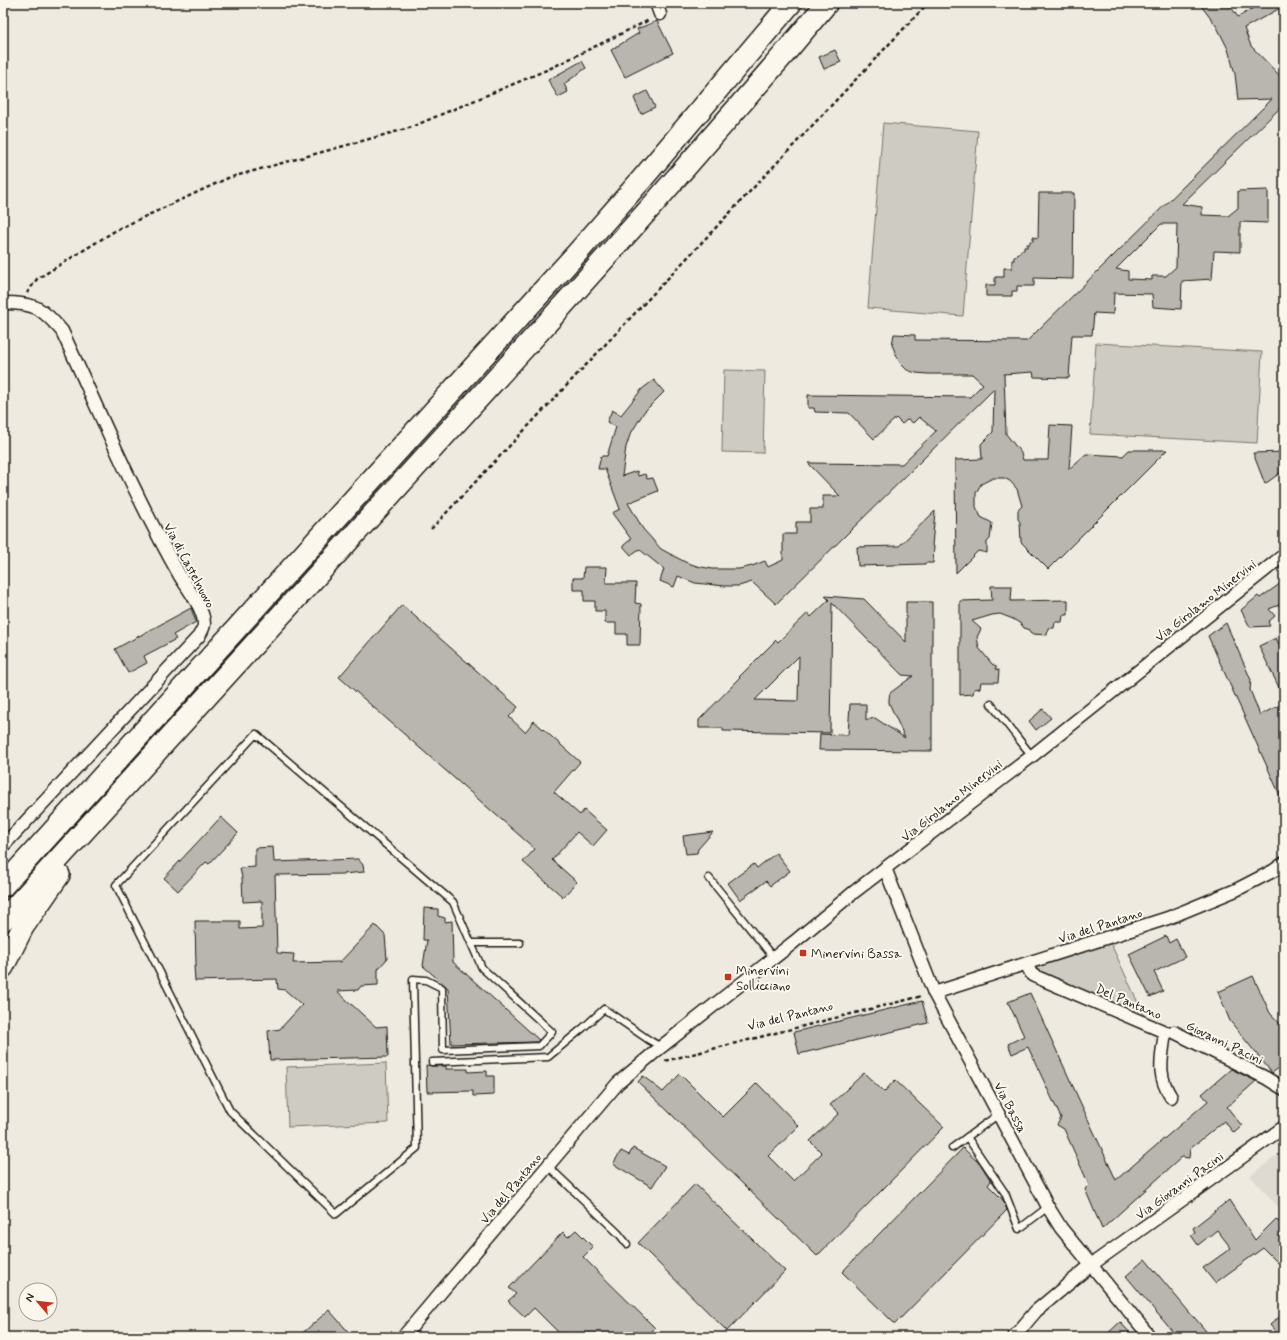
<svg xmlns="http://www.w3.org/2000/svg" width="1287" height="1340" font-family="Mynerve,sans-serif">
	<rect width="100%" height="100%" fill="#eeeadf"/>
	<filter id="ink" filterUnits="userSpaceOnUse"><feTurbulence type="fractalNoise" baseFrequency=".025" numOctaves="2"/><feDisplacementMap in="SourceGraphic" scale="8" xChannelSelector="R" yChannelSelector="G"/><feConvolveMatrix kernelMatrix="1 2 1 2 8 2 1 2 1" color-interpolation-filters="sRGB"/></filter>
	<g filter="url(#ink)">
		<polygon fill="#dedad1" points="1284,1150 1284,1213 1250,1176"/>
		<g fill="#ceccc2" stroke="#75746f">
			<polygon points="883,123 978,131 963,316 868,308"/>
			<polygon points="1096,343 1262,352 1257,443 1090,434"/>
			<polygon points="724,370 765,371 763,453 722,452"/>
			<polygon points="1106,941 1111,944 1146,1020 1039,974 1035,968 1036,966"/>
			<polygon points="386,1063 388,1123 288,1127 286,1067"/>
		</g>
		<g fill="#b9b6af" stroke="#1c1c1c" fill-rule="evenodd">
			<path d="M 1199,3 L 1228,3 L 1238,17 L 1262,3 L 1284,3 L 1284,6 L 1244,28 L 1251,46 L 1284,80 L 1284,104 L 1182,204 L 1202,207 L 1202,215 L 1228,216 L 1238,208 L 1238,191 L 1268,190 L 1268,223 L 1240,222 L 1240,252 L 1214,251 L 1212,279 L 1182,281 L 1181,309 L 1153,307 L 1152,294 L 1114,293 L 1113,314 L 1094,313 L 1092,335 L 1072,335 L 1069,378 L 1034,377 L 1033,372 L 1004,374 L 1006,434 L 1021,453 L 1023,460 L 1048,460 L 1050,425 L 1072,426 L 1069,469 L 1086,454 L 1123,456 L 1129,450 L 1167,450 L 1048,569 L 1021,542 L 1020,522 L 1018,519 L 1018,510 L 1022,506 L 1017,489 L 1010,481 L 1004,478 L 993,478 L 981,484 L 976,493 L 976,507 L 981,517 L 992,523 L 990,539 L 987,542 L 987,553 L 978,551 L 956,573 L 955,460 L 982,459 L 981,444 L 993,432 L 994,389 L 776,604 L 752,582 L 739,586 L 725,586 L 695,583 L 678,576 L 674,587 L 660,581 L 664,569 L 639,549 L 631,555 L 623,546 L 631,539 L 612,513 L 620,509 L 605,469 L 598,469 L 601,456 L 607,456 L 616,427 L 607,422 L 612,410 L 621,415 L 642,389 L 654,380 L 664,392 L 644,412 L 630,435 L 626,447 L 622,476 L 637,471 L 638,476 L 645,474 L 647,479 L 653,478 L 658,491 L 628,503 L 643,529 L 661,549 L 685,562 L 697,566 L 712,569 L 739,569 L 752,566 L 765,561 L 768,567 L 783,560 L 783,534 L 796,534 L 796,522 L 810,522 L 810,509 L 823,509 L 823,496 L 840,496 L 808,463 L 902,464 L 936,431 L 919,417 L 913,423 L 908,419 L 902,424 L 896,418 L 874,439 L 849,413 L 815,412 L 814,408 L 808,408 L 808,395 L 970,397 L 983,384 L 972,374 L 928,374 L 916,373 L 907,370 L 900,363 L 892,345 L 894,334 L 915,335 L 915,340 L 1027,341 L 1272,99 L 1238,100 L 1235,74 L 1228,49 L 1217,27 ZM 1161,224 L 1177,224 L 1176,267 L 1166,276 L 1152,276 L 1152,280 L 1128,279 L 1128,271 L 1116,269 Z"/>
			<polygon points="657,21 673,53 625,77 611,50 639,33 637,29"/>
			<polygon points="835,50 841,62 824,69 819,57"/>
			<polygon points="582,61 586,68 564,84 568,92 558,97 548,80"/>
			<polygon points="647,91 655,107 641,114 634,98"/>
			<polygon points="1039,193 1074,193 1073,279 1034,278 1034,286 1017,286 1017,291 1012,291 1012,296 986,296 986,285 995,285 995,277 1004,277 1004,268 1012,268 1012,260 1014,260 1014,256 1017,256 1018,253 1020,253 1021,250 1024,250 1024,247 1027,247 1027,244 1030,244 1030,241 1033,241 1033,237 1038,238"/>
			<polygon points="1284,452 1284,470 1265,484 1253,453"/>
			<polygon points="935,511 932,546 934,546 933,563 925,563 925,564 858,566 857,547 899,546"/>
			<polygon points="584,567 607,567 606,583 636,583 635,603 641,604 640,645 627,645 627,634 616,634 616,623 605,623 605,611 595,611 595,601 584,601 584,590 573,590 573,578 583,578"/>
			<polygon points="1284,581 1284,603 1269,609 1275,616 1268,622 1270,626 1250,627 1241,610 1258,596 1260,598"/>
			<polygon points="991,586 1012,586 1011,601 1068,600 1068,615 1063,615 1062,622 1055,622 1054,628 1048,628 1047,635 1033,634 1030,632 1028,629 1024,628 1021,624 1013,619 1000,614 992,615 972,621 981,629 977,637 979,648 992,664 996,666 996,669 999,670 998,682 981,682 980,688 974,689 973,694 960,695 960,601 992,600"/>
			<path d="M 825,596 L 864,599 L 906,642 L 906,602 L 932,602 L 932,751 L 819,750 L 820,734 L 848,735 L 850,704 L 866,704 L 866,720 L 875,718 L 905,738 L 889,703 L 889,698 L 890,693 L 913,676 L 902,675 L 832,603 L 830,733 L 723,731 L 723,728 L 699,728 L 699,720 L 740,678 L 739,677 L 776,640 L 778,642 L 808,613 L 811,617 L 829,600 ZM 799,656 L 798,701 L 755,700 Z"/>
			<polygon points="402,605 518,707 509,717 525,732 534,721 580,762 554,792 580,815 584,810 607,830 593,846 577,832 552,860 577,882 563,897 523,862 535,849 339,677"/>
			<polygon points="191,608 196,622 173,635 176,639 144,656 147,663 128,673 115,649"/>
			<polygon points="1226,623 1251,680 1250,690 1260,715 1284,703 1284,804 1208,636"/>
			<polygon points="1276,638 1284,655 1284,698 1259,646"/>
			<polygon points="1043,709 1051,718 1036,730 1029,721"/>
			<polygon points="221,817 238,833 209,864 206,862 178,891 164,878"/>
			<polygon points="713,832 698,849 697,853 686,854 683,836"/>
			<polygon points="273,847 274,862 358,859 363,865 364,872 343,874 275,875 277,953 294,954 293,963 340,962 375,925 385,935 387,959 378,969 378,985 361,986 358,990 337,991 376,1027 387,1026 388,1057 270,1060 268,1031 280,1029 302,1005 285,990 278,989 277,979 195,981 194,966 196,966 195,921 240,921 240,929 262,928 262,901 243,902 242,878 240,868 255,867 255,848"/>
			<polygon points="776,853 790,871 770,886 766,881 740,900 728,883 754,864 757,868"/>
			<polygon points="424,908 438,909 438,916 445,918 445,922 452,921 453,962 539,1040 537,1042 451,1044 448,988 423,966 427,940 423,940"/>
			<polygon points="1166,936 1169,943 1176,939 1185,957 1154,972 1163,991 1150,997 1129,954"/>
			<polygon points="1253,976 1270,1013 1284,1028 1284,1064 1272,1073 1230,1021 1218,992"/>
			<polygon points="1030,993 1116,1180 1208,1101 1202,1094 1231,1069 1256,1081 1227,1107 1242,1126 1234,1133 1224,1121 1190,1149 1189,1158 1182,1157 1102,1229 1085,1189 1089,1185 1064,1129 1057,1125 1061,1118 1028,1047 1012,1054 1008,1044 1024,1036 1008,1002"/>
			<polygon points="922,1001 928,1023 799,1054 794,1032"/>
			<polygon points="426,1065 432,1066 446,1066 446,1069 468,1069 468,1072 487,1071 487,1076 494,1076 494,1095 473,1096 473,1091 427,1092"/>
			<polygon points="864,1073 884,1092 895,1080 944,1127 817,1256 638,1082 643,1076 663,1092 680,1074 723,1117 757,1083 799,1126 768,1156 793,1181 822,1153 810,1141 839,1113 830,1105"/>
			<polygon points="633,1148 665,1166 652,1187 613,1164 621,1151 629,1155"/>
			<polygon points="963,1148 981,1165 991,1181 988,1185 1003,1200 1007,1210 895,1324 842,1272"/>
			<polygon points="695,1184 785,1271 727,1331 638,1243"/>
			<polygon points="1229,1200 1255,1240 1276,1219 1284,1227 1284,1269 1263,1248 1215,1283 1203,1268 1231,1248 1217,1230 1198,1245 1191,1235 1195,1232 1193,1228"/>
			<polygon points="576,1230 593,1247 583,1257 655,1328 646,1337 563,1337 534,1308 525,1317 508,1301 516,1294 509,1288 563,1232 568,1237"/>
			<polygon points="1145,1259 1194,1318 1194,1317 1211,1337 1177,1337 1126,1276"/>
			<polygon points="329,1310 353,1337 298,1337"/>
			<polygon points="1284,1313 1284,1337 1280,1337 1270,1325"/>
			<polygon points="1120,1322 1134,1337 1104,1337"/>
		</g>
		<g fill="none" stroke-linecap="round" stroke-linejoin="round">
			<g stroke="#1c1c1c" stroke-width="9">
				<g id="lane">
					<polyline points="991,704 1032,756"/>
					<polyline points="709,878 773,957"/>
					<polyline points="471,943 453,902 256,734 116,885 230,1111 336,1214 417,1148 413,979 426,980 442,988 443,1050 539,1046 552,1032 482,968 471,943 520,943"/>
					<polyline points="432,1062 548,1057 583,1028 604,1009 649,1040 661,1047"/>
					<polyline points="967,1137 1005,1193 1019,1229 1048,1207"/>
					<polyline points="952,1148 999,1114"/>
					<polyline points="548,1166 619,1234 627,1244"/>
				</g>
			</g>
			<g stroke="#1c1c1c" stroke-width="15">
				<g id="street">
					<polyline points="656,3 660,14"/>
					<path d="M 3,303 C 35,303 41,307 62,331 C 100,413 135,497 180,576 C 188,589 204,609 204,624 C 204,628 201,632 199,636 L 3,846"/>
					<polyline points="885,868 934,993 1048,1207 1061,1228 1150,1337"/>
					<path d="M 1026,964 L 1032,975 L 1165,1032 C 1162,1058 1156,1074 1171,1097"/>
					<polyline points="934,993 1168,918 1236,890 1273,871 1284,863"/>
					<polyline points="1174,1032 1266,1078 1284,1089"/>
					<polyline points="403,1337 618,1083 661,1047 794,942 854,892 1032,756 1284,555"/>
					<polyline points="1014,1337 1036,1311 1091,1265 1284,1127"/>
				</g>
			</g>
			<g stroke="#1c1c1c" stroke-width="24">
				<g id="highway">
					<polyline points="3,886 578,252 642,179 791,3"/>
					<polyline points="3,920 547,323 651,207 785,53 827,3"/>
					<polyline points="3,967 23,927 59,875"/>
				</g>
			</g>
			<g stroke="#1c1c1c" stroke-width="2.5" stroke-dasharray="4 3" stroke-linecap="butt">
				<polyline points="27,293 37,279 118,229 228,178 409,128 549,69 649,20"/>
				<polyline points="431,529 928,3"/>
				<polyline points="665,1061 922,996"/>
			</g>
			<use href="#lane" stroke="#fbf7ec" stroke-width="6"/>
			<use href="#street" stroke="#fbf7ec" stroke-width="12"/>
			<use href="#highway" stroke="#fbf7ec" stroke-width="21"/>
		</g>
	</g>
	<g fill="#c8321e" stroke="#fbf7ec" stroke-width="1.5">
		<rect x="799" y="949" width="8" height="8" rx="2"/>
		<rect x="724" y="973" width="8" height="8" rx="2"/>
	</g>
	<g text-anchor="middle" stroke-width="4" stroke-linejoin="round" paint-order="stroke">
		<g font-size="13" fill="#1c1c1c" stroke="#fbf7ec">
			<text transform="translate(190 565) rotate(62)" y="5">Via di Castelnuovo</text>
			<text transform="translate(1205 600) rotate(-38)" y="5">Via Girolamo Minervini</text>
			<text transform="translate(951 800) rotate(-38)" y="5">Via Girolamo Minervini</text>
			<text transform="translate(1100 925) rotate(-18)" y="5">Via del Pantano</text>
			<text transform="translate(1129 1001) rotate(23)" y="5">Del Pantano</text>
			<text transform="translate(790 1015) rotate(-14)" y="5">Via del Pantano</text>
			<text transform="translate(1225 1042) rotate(26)" y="5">Giovanni Pacini</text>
			<text transform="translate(1011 1107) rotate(62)" y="5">Via Bassa</text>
			<text transform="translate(1179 1185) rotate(-36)" y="5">Via Giovanni Pacini</text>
			<text transform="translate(510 1188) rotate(-50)" y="5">Via del Pantano</text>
		</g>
		<g font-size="13" fill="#1c1c1c" stroke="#fbf7ec" text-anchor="start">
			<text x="811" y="958">Minervini Bassa</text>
			<text x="736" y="975">Minervini<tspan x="736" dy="15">Sollicciano</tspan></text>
		</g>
	</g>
	<rect width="1287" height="1340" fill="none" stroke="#fbf7ec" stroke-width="16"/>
	<rect x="8" y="8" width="1271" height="1324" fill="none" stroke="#1c1c1c" stroke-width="1.5" filter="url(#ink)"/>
	<g transform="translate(38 1302) rotate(298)"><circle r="19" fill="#fbf7ec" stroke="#a29f99"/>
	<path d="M0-3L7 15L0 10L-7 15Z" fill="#c8321e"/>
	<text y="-6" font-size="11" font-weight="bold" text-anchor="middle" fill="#1c1c1c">N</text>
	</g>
</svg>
